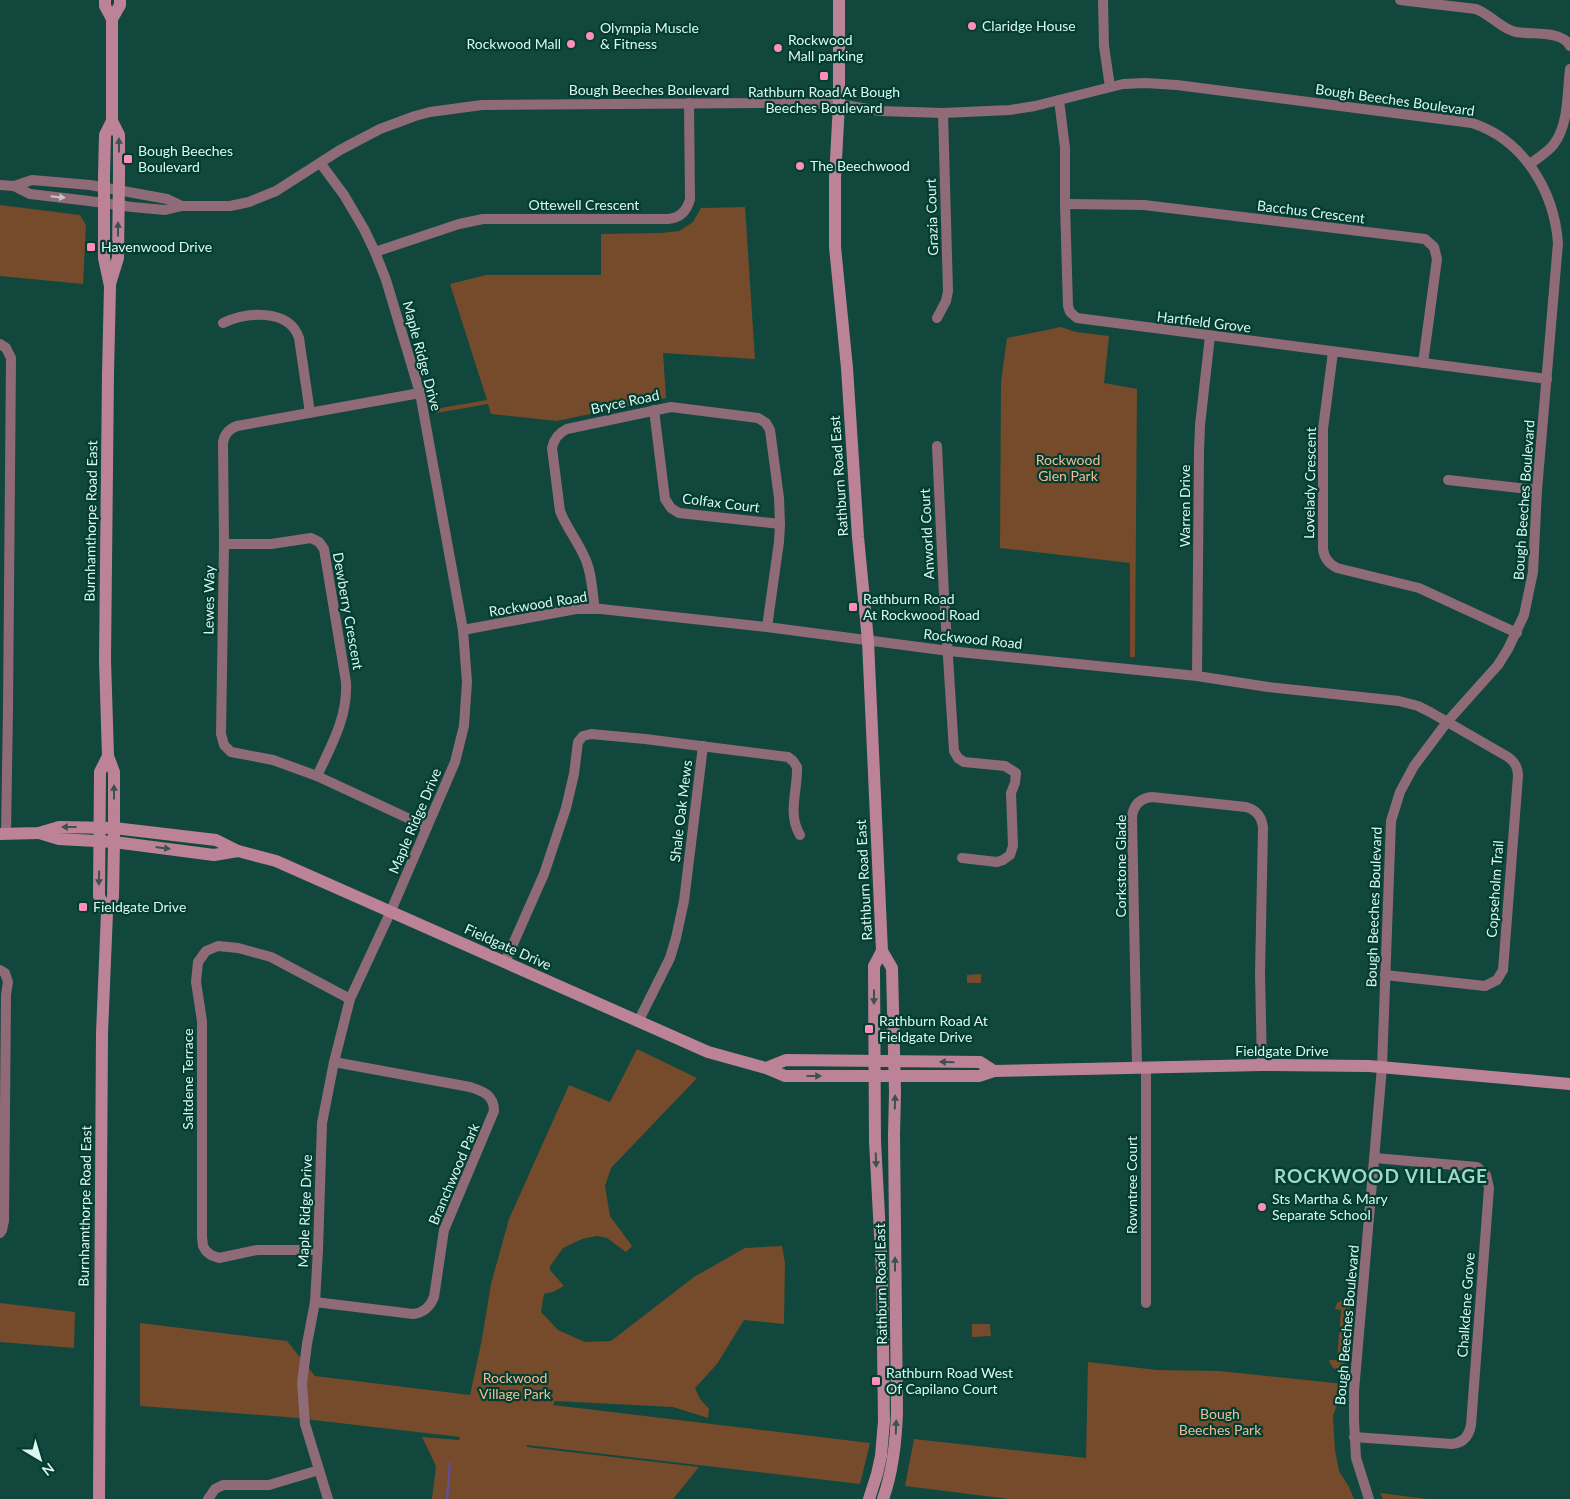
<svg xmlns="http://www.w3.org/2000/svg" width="1570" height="1499" font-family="Lato,sans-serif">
	<rect width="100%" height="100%" fill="#12473d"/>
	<g fill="#754b2b">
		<polygon points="0,205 80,215 86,225 83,284 0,276"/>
		<polygon points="745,207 755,359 663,353 666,398 557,421 491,414 488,404 436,413 435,409 487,400 450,284 486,275 601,275 601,234 661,233 679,231 693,222 701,208"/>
		<polygon points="1061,327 1076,332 1109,336 1104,383 1137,389 1135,657 1130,657 1130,563 1000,548 1001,382 1007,338"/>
		<polygon points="981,974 981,983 967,983 967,975"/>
		<polygon points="637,1049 697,1078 611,1168 605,1186 610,1216 632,1246 626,1252 607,1238 597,1236 582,1239 563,1248 550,1266 550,1270 564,1286 553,1292 544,1294 541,1312 558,1330 585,1342 611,1341 694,1277 745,1248 782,1246 785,1263 784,1324 744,1320 717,1364 695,1388 700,1399 709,1409 708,1418 673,1407 555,1401 553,1405 870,1443 860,1484 527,1445 527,1447 699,1467 673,1499 432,1499 436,1466 422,1437 459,1440 460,1437 287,1417 140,1406 140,1323 287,1341 315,1376 470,1395 481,1344 491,1284 509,1219 569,1085 610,1102"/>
		<path d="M 1342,1300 L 1351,1301 L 1345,1370 C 1337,1371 1331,1369 1329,1360 L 1337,1360 L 1341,1310 L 1335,1309 L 1337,1303 Z"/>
		<polygon points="0,1303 75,1312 74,1348 0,1342"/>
		<polygon points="972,1324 990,1324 991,1336 972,1337"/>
		<polygon points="1088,1362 1157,1370 1219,1371 1344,1384 1333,1416 1335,1450 1339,1471 1349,1487 1354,1499 1009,1499 905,1486 914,1439 1086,1458"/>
		<polygon points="1380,1493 1427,1499 1383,1499"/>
	</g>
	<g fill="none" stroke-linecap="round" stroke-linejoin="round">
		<polyline stroke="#634e92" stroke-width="2.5" points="447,1499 450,1463"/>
		<g stroke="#8f6b77" stroke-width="10">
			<polyline points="1103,0 1104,46 1110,87"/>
			<path d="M 1400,0 L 1476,9 C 1490,14 1501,29 1516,32 C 1532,35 1562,30 1570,46"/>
			<polyline points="1059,100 1065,148 1065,204 1068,306 1070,312 1077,318 1547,379"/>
			<polyline points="321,164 344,195 364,229 375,252 386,280 420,393 463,630 467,682 464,726 455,762 390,913 350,999 334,1062 322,1123 318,1250 315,1302 307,1344 302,1383 305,1424 328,1499"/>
			<path d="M 1530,164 C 1538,158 1548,152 1554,144 C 1569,124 1567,93 1570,69"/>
			<polyline points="0,185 14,186 32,180 90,185 167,199 182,206"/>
			<path d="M 14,186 L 30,194 L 89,201 L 132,207 L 165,210 L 182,206 L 230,206 L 249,202 L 276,191 L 340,150 L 380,129 L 415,116 L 430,112 L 482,105 L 769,103 L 839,104 L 880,111 L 943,113 L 1010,110 L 1035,106 L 1123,84 L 1145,83 L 1177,85 L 1472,123 C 1524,140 1554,191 1558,243 L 1537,490 L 1533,572 L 1524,615 L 1508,649 L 1498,665 L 1447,722 L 1414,766 L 1400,792 L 1391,821 L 1382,1067 L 1354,1391 L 1354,1420 L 1356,1458 L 1369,1499"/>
			<polyline points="1065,204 1144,205 1425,239 1434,247 1437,259 1423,363"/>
			<path d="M 375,252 L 459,224 L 483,219 L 668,219 C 680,218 687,211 690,199 L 689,103"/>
			<polyline points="937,318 946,301 948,291 943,113"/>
			<path d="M 223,323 C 246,312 289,308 299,338 L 310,413"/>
			<polyline points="0,344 6,348 11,358 8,709 6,834"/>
			<path d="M 1333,352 L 1323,429 L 1323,549 C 1324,558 1329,564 1337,568 L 1419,588 L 1432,594 L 1517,633"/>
			<path d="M 420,393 L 237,426 C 229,429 224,434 223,443 L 224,544 L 221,734 L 224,745 L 231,752 L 273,760 L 317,776 L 427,827"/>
			<polyline points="654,410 665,499 671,508 679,513 780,524"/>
			<polyline points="937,446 944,595 954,751 958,758 964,762 1005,766 1016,773 1015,783 1011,793 1013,846 1010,855 1003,860 997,862 962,858"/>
			<polyline points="1448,480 1537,490"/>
			<path d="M 224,544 L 271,544 L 311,538 L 319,542 L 324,549 L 346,682 C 348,717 331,746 317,776"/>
			<path d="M 595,609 C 592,592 592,571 584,556 C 577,540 566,527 560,511 L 552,448 C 554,439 558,433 567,429 L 671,407 L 758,418 L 766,423 L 770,430 L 779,498 L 780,524 L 779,542 L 767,627"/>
			<path d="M 463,630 L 576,609 L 601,609 L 767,627 L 949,651 L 1197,676 L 1268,687 L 1399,701 L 1418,706 L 1430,712 L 1508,757 C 1515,762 1518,767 1518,776 L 1503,970 L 1497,980 L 1485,986 L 1385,975"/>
			<polyline points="1197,676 1199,452 1200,425 1210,336"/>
			<path d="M 505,962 L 544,874 L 566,808 L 574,774 L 578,742 L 583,736 L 591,734 L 645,739 L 788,757 L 793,761 L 797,767 C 798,789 787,814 800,835"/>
			<polyline points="0,970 5,973 8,982 6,995 4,1221 2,1230 0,1233"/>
			<polyline points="638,1022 670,958 676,938 684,901 703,746"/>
			<path d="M 1137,1067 L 1132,816 C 1134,804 1141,798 1152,797 L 1246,807 C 1257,810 1262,817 1263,828 L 1260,974 L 1262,1065"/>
			<polyline points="318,1250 257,1250 219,1258 211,1255 206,1251 203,1246 202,1237 202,1021 196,982 198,962 206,951 218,946 238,948 271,957 350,999"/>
			<path d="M 315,1302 L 413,1314 C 424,1313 430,1307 434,1297 L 444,1230 L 494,1111 C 494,1095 483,1091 470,1087 L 334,1062"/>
			<polyline points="1146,1303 1146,1067"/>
			<path d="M 1354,1437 L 1452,1444 C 1463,1443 1469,1436 1471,1425 L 1489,1188 L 1486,1175 L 1477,1167 L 1375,1158"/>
			<polyline points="208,1499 215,1489 223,1485 269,1485 319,1470"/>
		</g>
		<g stroke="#bc8397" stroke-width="12">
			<polyline points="105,0 105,6 112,19"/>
			<path d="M 839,0 L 839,104 L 835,178 L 835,247 L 847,368 L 858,537 L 868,641 L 882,951 L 892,968 L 895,1092 L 894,1136 L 897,1412 C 896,1442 893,1471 883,1499"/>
			<polyline points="110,284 118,258 119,177 119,135 112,121"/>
			<polyline points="39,833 59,839 114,842 214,855 238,851"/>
			<polyline points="0,834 39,833 59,827 114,828 216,840 238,851 276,861 708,1052 766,1068 785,1076 979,1076 994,1071 1262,1065 1369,1066 1570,1084"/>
			<polyline points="107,913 99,896 100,772 108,756"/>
			<polyline points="766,1068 786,1060 980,1062 994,1071"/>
			<polyline points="99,1499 102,1033 107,913 113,897 114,842 114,772 108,756 105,660 108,374 110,286 104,258 104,176 105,135 112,121 112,19 120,5 120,0"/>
			<polyline points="869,1499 877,1474 881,1456 884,1421 882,1272 875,1141 874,966 882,951"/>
		</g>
	</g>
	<defs><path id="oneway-solid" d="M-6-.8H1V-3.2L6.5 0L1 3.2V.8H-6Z" transform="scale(1.25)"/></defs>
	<g fill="#3a5250">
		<use href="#oneway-solid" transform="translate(119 145) rotate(-90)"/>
		<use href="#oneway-solid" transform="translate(118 229) rotate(-90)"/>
		<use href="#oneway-solid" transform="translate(114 792) rotate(-90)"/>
		<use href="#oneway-solid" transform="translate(69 827) rotate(180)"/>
		<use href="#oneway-solid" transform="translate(163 848) rotate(7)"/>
		<use href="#oneway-solid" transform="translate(99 878) rotate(91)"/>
		<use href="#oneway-solid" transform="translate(874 997) rotate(90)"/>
		<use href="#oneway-solid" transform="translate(947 1062) rotate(-179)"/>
		<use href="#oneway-solid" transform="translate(814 1076)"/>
		<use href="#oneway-solid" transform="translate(895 1102) rotate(-88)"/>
		<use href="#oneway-solid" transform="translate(876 1160) rotate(88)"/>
		<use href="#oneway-solid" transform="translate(895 1264) rotate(-90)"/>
		<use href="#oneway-solid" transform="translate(896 1427) rotate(-88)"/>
	</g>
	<use fill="#c2c6c5" href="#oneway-solid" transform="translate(58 197) rotate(6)"/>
	<g fill="#ff8eb9" stroke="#023d32" stroke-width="2">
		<circle cx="972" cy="26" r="5"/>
		<circle cx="590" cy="36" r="5"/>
		<circle cx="571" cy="44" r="5"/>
		<circle cx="778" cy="48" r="5"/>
		<rect x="819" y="71" width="10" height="10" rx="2.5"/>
		<rect x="123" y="154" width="10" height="10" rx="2.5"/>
		<circle cx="800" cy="166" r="5"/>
		<rect x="86" y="242" width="10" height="10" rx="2.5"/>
		<rect x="848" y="602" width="10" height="10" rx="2.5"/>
		<rect x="78" y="902" width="10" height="10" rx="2.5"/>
		<rect x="864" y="1024" width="10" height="10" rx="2.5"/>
		<circle cx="1262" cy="1207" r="5"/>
		<rect x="871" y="1376" width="10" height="10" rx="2.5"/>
	</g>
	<g text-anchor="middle" stroke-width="4.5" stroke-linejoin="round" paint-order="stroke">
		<g font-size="14" fill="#ddf7ef" stroke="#023d32" text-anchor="start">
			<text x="982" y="31">Claridge House</text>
			<text x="600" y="33">Olympia Muscle<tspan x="600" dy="16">&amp; Fitness</tspan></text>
			<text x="788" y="45">Rockwood<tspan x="788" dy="16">Mall parking</tspan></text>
			<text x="561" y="49" text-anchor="end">Rockwood Mall</text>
			<text x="824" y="97" text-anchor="middle">Rathburn Road At Bough<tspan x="824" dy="16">Beeches Boulevard</tspan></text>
			<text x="138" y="156">Bough Beeches<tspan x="138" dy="16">Boulevard</tspan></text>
			<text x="810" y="171">The Beechwood</text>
			<text x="101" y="252">Havenwood Drive</text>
			<text x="863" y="604">Rathburn Road<tspan x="863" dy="16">At Rockwood Road</tspan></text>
			<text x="93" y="912">Fieldgate Drive</text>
			<text x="879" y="1026">Rathburn Road At<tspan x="879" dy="16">Fieldgate Drive</tspan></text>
			<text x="1272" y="1204">Sts Martha &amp; Mary<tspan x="1272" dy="16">Separate School</tspan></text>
			<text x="886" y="1378">Rathburn Road West<tspan x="886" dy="16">Of Capilano Court</tspan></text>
		</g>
		<g font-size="14" fill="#ddf7ef" stroke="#023d32">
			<text x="649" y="95">Bough Beeches Boulevard</text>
			<text transform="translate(1395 100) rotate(8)" y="5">Bough Beeches Boulevard</text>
			<text x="584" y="210">Ottewell Crescent</text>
			<text transform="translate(1311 212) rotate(7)" y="5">Bacchus Crescent</text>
			<text transform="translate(932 217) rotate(-92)" y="5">Grazia Court</text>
			<text transform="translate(1204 322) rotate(7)" y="5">Hartfield Grove</text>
			<text transform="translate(422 356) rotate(75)" y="5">Maple Ridge Drive</text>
			<text transform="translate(625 402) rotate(-12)" y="5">Bryce Road</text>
			<text transform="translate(839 476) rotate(-94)" y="5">Rathburn Road East</text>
			<text transform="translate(1310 483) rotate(-89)" y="5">Lovelady Crescent</text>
			<text transform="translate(1524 500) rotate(-86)" y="5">Bough Beeches Boulevard</text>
			<text transform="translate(721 503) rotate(7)" y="5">Colfax Court</text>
			<text transform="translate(1185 506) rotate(-90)" y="5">Warren Drive</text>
			<text transform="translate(91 521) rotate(-89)" y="5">Burnhamthorpe Road East</text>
			<text transform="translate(927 534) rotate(-93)" y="5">Anworld Court</text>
			<text transform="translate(209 600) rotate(-89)" y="5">Lewes Way</text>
			<text transform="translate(538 604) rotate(-9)" y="5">Rockwood Road</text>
			<text transform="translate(348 611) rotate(80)" y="5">Dewberry Crescent</text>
			<text transform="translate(973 639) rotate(6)" y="5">Rockwood Road</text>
			<text transform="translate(681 811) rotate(-83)" y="5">Shale Oak Mews</text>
			<text transform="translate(415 821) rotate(-67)" y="5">Maple Ridge Drive</text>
			<text transform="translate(1121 866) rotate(-90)" y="5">Corkstone Glade</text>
			<text transform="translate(864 880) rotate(-93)" y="5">Rathburn Road East</text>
			<text transform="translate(1495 889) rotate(-86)" y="5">Copseholm Trail</text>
			<text transform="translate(1374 907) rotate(-88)" y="5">Bough Beeches Boulevard</text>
			<text transform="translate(508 947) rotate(24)" y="5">Fieldgate Drive</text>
			<text x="1282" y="1056">Fieldgate Drive</text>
			<text transform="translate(188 1079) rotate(-90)" y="5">Saltdene Terrace</text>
			<text transform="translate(454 1174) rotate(-67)" y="5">Branchwood Park</text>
			<text transform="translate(1132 1185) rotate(-90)" y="5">Rowntree Court</text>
			<text transform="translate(85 1206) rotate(-89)" y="5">Burnhamthorpe Road East</text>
			<text transform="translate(305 1211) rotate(-88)" y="5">Maple Ridge Drive</text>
			<text transform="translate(881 1284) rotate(-91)" y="5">Rathburn Road East</text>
			<text transform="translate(1466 1305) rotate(-86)" y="5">Chalkdene Grove</text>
			<text transform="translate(1347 1325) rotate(-85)" y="5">Bough Beeches Boulevard</text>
		</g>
		<g font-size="14" fill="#f3bb93" stroke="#023d32">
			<text x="1068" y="465">Rockwood<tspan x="1068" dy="16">Glen Park</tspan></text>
			<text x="515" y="1383">Rockwood<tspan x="515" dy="16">Village Park</tspan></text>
			<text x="1220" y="1419">Bough<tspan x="1220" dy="16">Beeches Park</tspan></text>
		</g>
		<g font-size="19" font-weight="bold" letter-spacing="1" fill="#a1d6c8" stroke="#023d32">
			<text x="1381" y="1183">ROCKWOOD VILLAGE</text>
		</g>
	</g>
	<g transform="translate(40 1459) rotate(142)" stroke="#023d32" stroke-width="4" paint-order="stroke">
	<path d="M0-4L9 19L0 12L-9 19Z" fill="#ddf7ef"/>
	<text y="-8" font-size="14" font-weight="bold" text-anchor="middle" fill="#ddf7ef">N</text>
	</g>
</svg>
